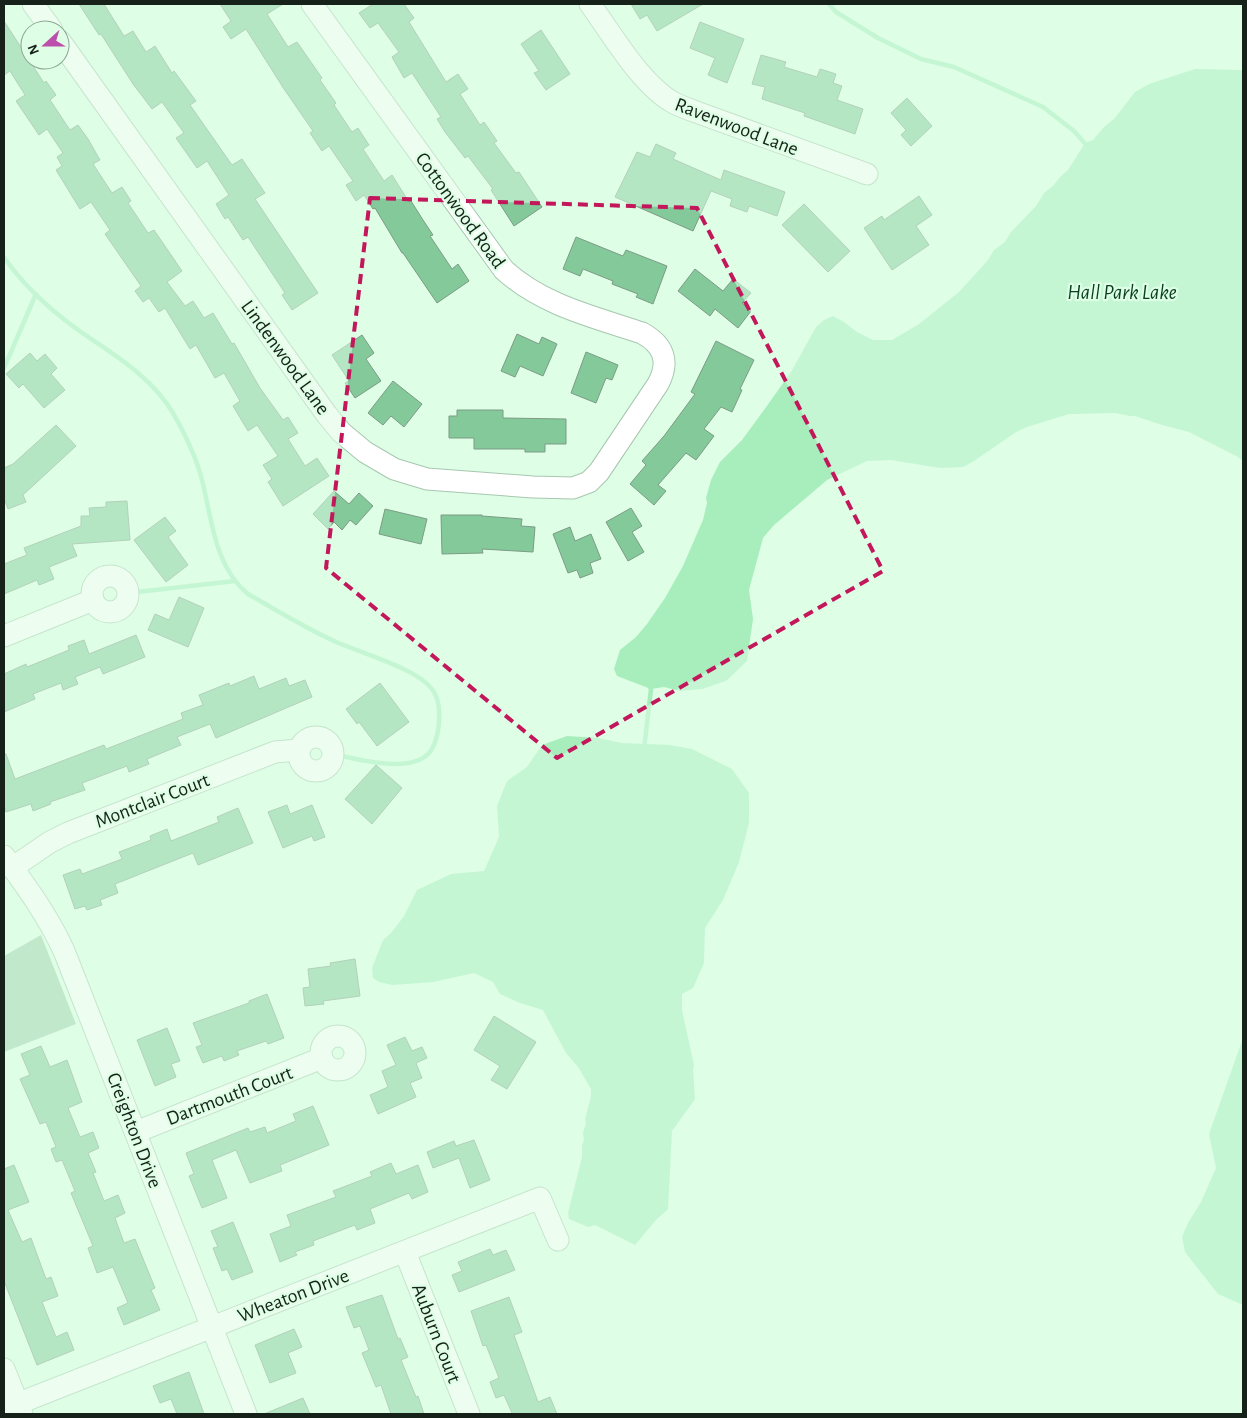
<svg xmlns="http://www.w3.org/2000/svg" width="1247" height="1418" font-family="'Alegreya Sans',sans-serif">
	<rect width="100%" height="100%" fill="#defee6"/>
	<polygon fill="#9fceac" points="41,935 76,1024 4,1052 4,956"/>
	<g fill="#a7eebc">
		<polygon points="1195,69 1243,70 1243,461 1238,457 1189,432 1162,425 1135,416 1130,416 1115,413 1069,414 1027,427 1016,432 974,461 963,467 940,468 891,460 867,461 827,480 774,525 763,538 749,590 753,619 747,661 726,681 702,689 680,691 664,687 651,689 617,676 614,669 620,650 636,637 647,624 665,598 683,566 703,520 707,503 706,498 711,480 720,462 742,440 764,410 791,372 816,327 824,320 833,316 844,322 857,332 873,340 892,340 919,324 959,292 988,260 994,250 1005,242 1011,232 1036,206 1044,193 1053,186 1060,177 1068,170 1085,143 1093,140 1104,127 1114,119 1135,92 1149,84"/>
		<polygon points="567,736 598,738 622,743 670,745 692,749 732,769 749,793 749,823 739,862 723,900 705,928 704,963 693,988 682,994 682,1010 694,1065 693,1069 695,1099 672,1131 668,1209 656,1220 635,1245 595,1225 588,1227 569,1219 568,1213 582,1157 582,1146 584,1140 583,1133 586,1123 585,1119 591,1096 591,1089 578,1067 566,1053 543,1010 520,1003 500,994 493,982 474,973 433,982 392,985 379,982 373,978 372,968 383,940 391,933 404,916 417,890 451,874 484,871 499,837 497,806 507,781 527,767 542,745"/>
		<polygon points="1243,1038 1243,1305 1218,1294 1185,1252 1182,1237 1188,1223 1201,1202 1216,1168 1209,1134"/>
	</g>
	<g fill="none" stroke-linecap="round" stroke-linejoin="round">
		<g stroke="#a7eebc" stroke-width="4.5">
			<polyline points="829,4 836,12 878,38 921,59 954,67 1043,107 1074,131 1089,148"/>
			<path d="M 4,257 C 23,285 47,307 74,327 C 110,353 150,374 173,413 C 185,434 196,456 202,480 C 212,519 214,566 248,594 C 276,610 305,628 334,641 C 360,653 416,668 432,689 C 443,703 440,732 433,747 C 419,777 357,759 333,754"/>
			<polyline points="4,368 36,294"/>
			<polyline points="128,593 235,581"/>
			<polyline points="644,749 651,689 648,683"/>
		</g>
	</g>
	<g fill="#84c999" stroke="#7d9b86">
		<polygon points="79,4 104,4 124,36 133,31 146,52 155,46 172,73 174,71 196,101 190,105 232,165 242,159 265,193 255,199 318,293 292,310 282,295 285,293 248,237 243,240 228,217 225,219 216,204 229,195 207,161 197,168 176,138 184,133 162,102 152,109 133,84 101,34 99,35"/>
		<polygon points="220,4 283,4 267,14 288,47 297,42 322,78 320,80 336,103 334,105 352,132 358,128 369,145 363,149 384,181 392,175 409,202 411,201 423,220 433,235 430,236 452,269 458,264 469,281 437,303 403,253 402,253 375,208 373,209 364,195 356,201 346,185 353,181 329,146 322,151 310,133 313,131 284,89 246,29 231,39 223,27 231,21"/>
		<polygon points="373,4 404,4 414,18 409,22 446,82 458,74 468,89 460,94 480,125 484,122 497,141 494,143 516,173 519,172 542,207 514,226 491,190 493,189 468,156 465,158 445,132 437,119 441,117 412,73 404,78 392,57 399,52 378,23 370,28 359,13"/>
		<polygon points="631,4 703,4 657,31 647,15 640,19"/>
		<polygon points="4,21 44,83 46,81 56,95 50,100 70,130 78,125 88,139 100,160 93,164 112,193 122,187 131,201 128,203 148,233 154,230 182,271 167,282 185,306 193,301 204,318 213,313 232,344 234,343 260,388 283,420 288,417 298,433 288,439 305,466 317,458 329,476 283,506 268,482 272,479 263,465 278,456 257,425 248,431 233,406 240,401 224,373 215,378 196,345 190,349 165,308 159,312 149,298 143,302 135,291 141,286 105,234 110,230 91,202 80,209 56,170 62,166 57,157 63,153 47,129 39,135 16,101 25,95 10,71 4,75"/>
		<polygon points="700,22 744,39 727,83 708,75 715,58 690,48"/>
		<polygon points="541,30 570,74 546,90 534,73 539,71 521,44"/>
		<polygon points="761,55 786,62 784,67 817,77 820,69 836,74 833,83 842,86 837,100 863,109 855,134 804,116 805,113 762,99 765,87 752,84"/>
		<polygon points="907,98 932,126 911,146 901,135 906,130 891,113"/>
		<polygon points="656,144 676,153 673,159 721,180 724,170 785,192 777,216 749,206 747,212 730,206 732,199 711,191 693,231 615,197 637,152 650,157"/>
		<polygon points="919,196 932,215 916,226 929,245 892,270 864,228 882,216 884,220"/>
		<polygon points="804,204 850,251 828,272 782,225"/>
		<polygon points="576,237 623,256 626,250 667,266 653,304 636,297 638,294 612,284 613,281 583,269 580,276 563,269"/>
		<polygon points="695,269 723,291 733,279 751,293 742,303 751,311 738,328 715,309 710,316 678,291"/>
		<polygon points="517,334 539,344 542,337 557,344 543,376 520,366 515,377 501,371"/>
		<polygon points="362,335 374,353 366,359 381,381 355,398 345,383 349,381 332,355"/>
		<polygon points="716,341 754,360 740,389 742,390 732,412 721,407 704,429 714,436 696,460 686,453 658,485 666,491 654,505 630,484 646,465 642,461 664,436 695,394 691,392"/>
		<polygon points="586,352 618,365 612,380 606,378 596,403 571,393"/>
		<polygon points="30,353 37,361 45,354 57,368 51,374 65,390 44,408 23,384 19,388 6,374"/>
		<polygon points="393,381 422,404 404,427 391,416 383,425 368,413"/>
		<polygon points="457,410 503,410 503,418 566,419 566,444 545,444 545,452 525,452 525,449 474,449 474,438 449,438 449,416 457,416"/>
		<polygon points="56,425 76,446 23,495 26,502 8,509 4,498 4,468 13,464"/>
		<polygon points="334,491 349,504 359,493 373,506 356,525 350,520 342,530 334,522 328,529 313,514"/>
		<polygon points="127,501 130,540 72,544 77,556 49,567 54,579 39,585 37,580 4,594 4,564 27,555 24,548 81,526 81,516 90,516 89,508 106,507 106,502"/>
		<polygon points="631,508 642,526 632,532 644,552 628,561 606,522"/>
		<polygon points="385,509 427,519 421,544 379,534"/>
		<polygon points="441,515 482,515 482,516 522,519 521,526 535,527 533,552 482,549 483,553 442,554"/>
		<polygon points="165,517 176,531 168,537 188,565 166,582 134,540"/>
		<polygon points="570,527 575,541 591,534 601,559 590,563 593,573 580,578 577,570 568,573 553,534"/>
		<polygon points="179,597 204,608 188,647 148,630 155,614 169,620"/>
		<polygon points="136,635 145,657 103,674 100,667 75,677 78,684 63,690 61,683 33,694 35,699 4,712 4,674 26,664 27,667 69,650 68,646 84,640 89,654"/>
		<polygon points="254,676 259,689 286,678 289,686 305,680 312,697 216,738 210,724 177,737 181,745 147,759 149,764 129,772 127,766 82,783 85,790 50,802 51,804 33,811 31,804 6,812 4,805 4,754 6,754 15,779 104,745 106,749 183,719 181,713 203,705 199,695 229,683 230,686"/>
		<polygon points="380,683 409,722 377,746 359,722 357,724 346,709"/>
		<polygon points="376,765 402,788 372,824 345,799"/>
		<polygon points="287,805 290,814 312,805 325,837 314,841 312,836 283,848 268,812"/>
		<polygon points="238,808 253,843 198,865 193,853 115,884 118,893 100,900 102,905 87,910 85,906 75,909 63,875 80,869 82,874 122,859 119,852 151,840 150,836 167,829 171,841 219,822 217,817"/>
		<polygon points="355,959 360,996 323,1001 324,1004 305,1006 303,988 310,987 308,969 331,966 330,963"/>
		<polygon points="267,994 284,1038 268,1044 266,1041 237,1051 239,1055 224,1061 222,1056 203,1063 196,1047 202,1045 193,1023 249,1003 249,1001"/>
		<polygon points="494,1016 536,1042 507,1089 491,1080 500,1066 474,1050"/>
		<polygon points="167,1028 180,1061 171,1064 176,1077 155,1086 137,1040"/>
		<polygon points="405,1037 412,1051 422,1047 427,1058 416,1063 422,1078 410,1083 416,1097 378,1114 370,1095 388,1087 382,1071 396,1065 387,1045"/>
		<polygon points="41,1046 50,1067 67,1060 82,1102 68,1108 80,1137 93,1132 99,1148 88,1153 96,1172 93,1173 104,1201 118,1195 125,1213 115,1218 124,1243 135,1239 155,1288 151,1290 160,1310 124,1325 117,1308 128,1303 113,1267 97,1273 88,1248 93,1246 71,1193 75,1191 62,1160 56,1162 51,1149 56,1147 46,1122 40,1124 20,1079 30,1075 21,1054"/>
		<polygon points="313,1106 329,1145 280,1165 282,1171 250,1183 236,1150 212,1160 227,1198 202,1208 189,1176 194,1174 186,1153 248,1128 250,1132 265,1127 267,1133 296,1121 293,1114"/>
		<polygon points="474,1140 490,1180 470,1188 459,1158 433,1168 427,1152 454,1141 456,1146"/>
		<polygon points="391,1163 396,1174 418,1165 428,1192 412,1199 409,1193 370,1209 375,1223 357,1230 355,1225 313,1241 314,1245 295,1252 297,1255 280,1262 270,1234 291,1226 287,1215 336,1197 333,1191 372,1176 370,1172"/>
		<polygon points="14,1165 29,1202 8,1210 22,1242 31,1238 46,1279 51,1277 58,1296 42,1302 56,1337 67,1332 74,1350 37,1365 4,1281 4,1169"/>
		<polygon points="233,1222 253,1272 232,1280 227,1269 222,1271 213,1248 218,1247 211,1231"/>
		<polygon points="490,1249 493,1255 506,1250 515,1270 459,1292 452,1275 462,1271 458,1262"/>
		<polygon points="382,1295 398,1339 400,1338 408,1357 401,1360 416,1397 418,1396 424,1414 391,1414 381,1385 376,1387 362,1353 369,1350 360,1326 354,1328 346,1307"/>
		<polygon points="509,1297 522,1332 514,1335 538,1402 550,1397 557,1414 510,1414 512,1413 504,1395 496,1398 490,1382 499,1378 486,1345 483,1346 471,1311"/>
		<polygon points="294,1329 302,1347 288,1353 296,1373 270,1383 255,1345"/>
		<polygon points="189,1372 204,1414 177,1414 171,1399 160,1403 153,1386"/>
		<polygon points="303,1398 310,1414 264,1414"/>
	</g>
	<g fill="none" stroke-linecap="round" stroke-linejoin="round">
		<g stroke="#a7c7b0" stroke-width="23">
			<g id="minor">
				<polyline points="33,4 52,30"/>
				<path d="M 590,4 C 612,34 641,85 674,103 C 682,107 691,110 699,113 L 867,174"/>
				<path d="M 60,41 L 327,415 L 341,432 L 365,452 L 394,469 L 427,479 L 533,487 L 573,488 L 589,482 L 599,472 L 658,384 C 670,362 664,345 642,333 C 594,317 542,305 504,270 L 312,4"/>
				<circle cx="110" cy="594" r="18"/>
				<polyline points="4,636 93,600"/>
				<circle cx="316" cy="754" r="17"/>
				<path d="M 4,856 C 26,886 48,916 64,951 L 246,1414"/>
				<polyline points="12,868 50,842 68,833 275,752 299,750"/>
				<circle cx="338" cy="1053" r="17"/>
				<polyline points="136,1132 322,1058"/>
				<polyline points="405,1252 469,1414"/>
				<polyline points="4,1369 22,1414"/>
				<polyline points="4,1409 540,1198 558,1240"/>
			</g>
		</g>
		<use href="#minor" stroke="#fff" stroke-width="21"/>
	</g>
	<path d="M0 0H1247V1418H0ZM 370,198 L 697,208 L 883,571 L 557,758 L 326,568 Z" fill="#defee6" fill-opacity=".55" fill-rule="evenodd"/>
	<path fill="none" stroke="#c2185b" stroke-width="4" stroke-dasharray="10 6" stroke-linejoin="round" d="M 370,198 L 697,208 L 883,571 L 557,758 L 326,568 Z"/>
	<g text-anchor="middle" stroke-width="4.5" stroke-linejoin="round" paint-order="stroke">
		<g font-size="20" fill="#162219" stroke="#defee6">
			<text transform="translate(737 126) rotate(21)" y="7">Ravenwood Lane</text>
			<text transform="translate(461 210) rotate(54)" y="7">Cottonwood Road</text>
			<text transform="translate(286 357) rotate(54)" y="7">Lindenwood Lane</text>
			<text transform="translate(152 800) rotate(-21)" y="7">Montclair Court</text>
			<text transform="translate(229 1095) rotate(-21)" y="7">Dartmouth Court</text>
			<text transform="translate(135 1130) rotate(69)" y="7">Creighton Drive</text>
			<text transform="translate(293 1295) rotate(-21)" y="7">Wheaton Drive</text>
			<text transform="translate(437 1333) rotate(69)" y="7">Auburn Court</text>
		</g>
		<g font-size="21" font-style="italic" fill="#083f20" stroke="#defee6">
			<text x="1122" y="299">Hall Park Lake</text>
		</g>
	</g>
	<rect width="1247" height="1418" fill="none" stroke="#162219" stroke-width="10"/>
	<g transform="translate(45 45) rotate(249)"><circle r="24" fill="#defee6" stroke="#8ea694"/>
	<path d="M0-4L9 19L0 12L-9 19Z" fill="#bc4eac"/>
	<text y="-8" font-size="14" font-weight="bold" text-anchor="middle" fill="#162219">N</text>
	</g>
</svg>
